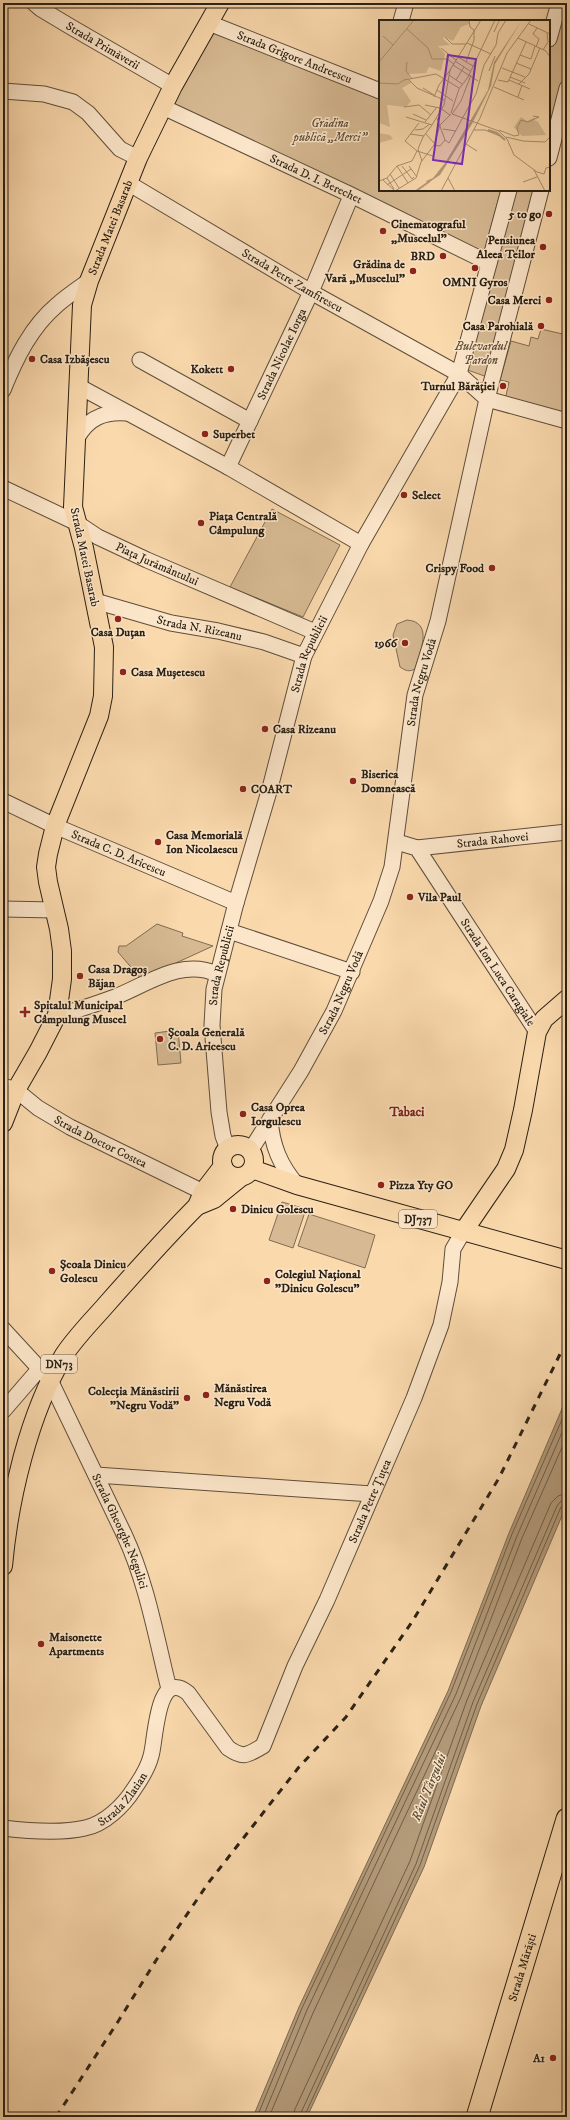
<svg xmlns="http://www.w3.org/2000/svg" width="570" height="2120" font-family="'IM FELL DW Pica',serif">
	<rect width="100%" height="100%" fill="#fad9ad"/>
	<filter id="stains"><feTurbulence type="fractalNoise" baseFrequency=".005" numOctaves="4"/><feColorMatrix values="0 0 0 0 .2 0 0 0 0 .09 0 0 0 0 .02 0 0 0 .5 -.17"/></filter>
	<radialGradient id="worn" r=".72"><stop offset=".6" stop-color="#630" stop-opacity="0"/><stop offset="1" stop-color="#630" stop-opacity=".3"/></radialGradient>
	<g fill="#d7ba93" stroke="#806d54">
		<polygon points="561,3 567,3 567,77 549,150 549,50"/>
		<polygon points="211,28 380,97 380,190 501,190 483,256 168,106"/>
		<polygon points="513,190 539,190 490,378 462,368"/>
		<polygon points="541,329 567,335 567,415 505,400 509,382 500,380 511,341 529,346 531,337 538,339"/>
		<polygon points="272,509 340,545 303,617 230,587"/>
		<path d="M 407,620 C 434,622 420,652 415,669 C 409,672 406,671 400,667 L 393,635 L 397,624 Z"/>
		<polygon points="157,924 183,933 182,936 213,946 141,979 118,952 119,946 126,946"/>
		<polygon points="178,1030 181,1063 158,1065 155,1033"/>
		<polygon points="282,1202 306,1209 293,1248 269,1240"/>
		<polygon points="309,1214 375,1235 365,1268 298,1246"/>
	</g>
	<polygon fill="#b39a79" stroke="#7c6951" points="567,1397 567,1504 481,1706 424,1867 307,2117 253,2117 299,2007 448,1691 509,1533"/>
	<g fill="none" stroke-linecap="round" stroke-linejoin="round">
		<g stroke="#6e5d46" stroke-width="1">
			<polyline points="257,2117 302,2008 451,1692 512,1534 567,1408"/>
			<polyline points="263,2117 307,2010 456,1694 517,1536 567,1421"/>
			<polyline points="269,2117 313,2013 461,1697 522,1538 567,1436"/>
			<polyline points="293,2117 295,2109 410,1861 467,1700 551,1503 558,1496 567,1493"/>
			<polyline points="299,2117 416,1864 473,1702 557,1506 561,1501 567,1499"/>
			<polyline points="304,2117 420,1865 477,1704 561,1507 567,1504"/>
		</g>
		<g stroke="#5e4e3a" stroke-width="17">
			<g id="minor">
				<path id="s1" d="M 34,3 L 41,9 L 71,27 L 173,86"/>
				<polyline points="401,21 406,3"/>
				<path id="s2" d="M 209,23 L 380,91"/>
				<polyline points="549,39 559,3"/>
				<polyline points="3,91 44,94 73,102 88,113 120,149 138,158"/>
				<path id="s3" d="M 163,107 L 349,194 L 489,263"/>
				<polyline points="549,158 567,88"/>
				<path id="s4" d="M 128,183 L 311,292 L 459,374 L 487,399 L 567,421"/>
				<polyline points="140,360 250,421"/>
				<polyline points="80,387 228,467 361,544"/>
				<path d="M 3,390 C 16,358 31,327 57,305 C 67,296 79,288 89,281"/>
				<path d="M 77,438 C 88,418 104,411 127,413"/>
				<path id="s5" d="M 228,467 L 311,292 L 351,196"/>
				<path id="s6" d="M 3,488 L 77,523 L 98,537 L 147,560 L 315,632"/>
				<path id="s7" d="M 95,601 L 171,623 L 218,631 L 264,642 L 304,656"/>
				<path id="s8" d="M 3,801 L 55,826 L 236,903"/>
				<path id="s9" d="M 397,842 L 417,848 L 537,1032"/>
				<path id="s10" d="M 417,848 L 567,832"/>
				<polyline points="3,909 55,910"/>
				<polyline points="229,931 352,972"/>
				<path d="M 57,1015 C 77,1011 96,1004 115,997 C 148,984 181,958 217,974"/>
				<path id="s11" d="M 3,1086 L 16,1090 L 38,1108 L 70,1127 L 203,1192"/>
				<path d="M 270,1119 C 272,1146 280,1165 297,1185"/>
				<path id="s12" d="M 228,1149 L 223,1136 L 219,1112 L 212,1025 L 214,989 L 236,903 L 270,788 L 304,656 L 361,544 L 459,374 L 509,190"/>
				<path id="s13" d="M 250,1151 L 301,1071 L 334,1011 L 381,901 L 392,867 L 415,695 L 438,621 L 487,399 L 541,190"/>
				<path id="s14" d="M 3,1329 L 50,1380 L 124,1534 C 147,1583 156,1637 169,1689"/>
				<polyline points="3,1411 41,1367"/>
				<polyline points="96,1475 372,1494"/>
				<path id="s15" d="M 3,1828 C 28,1831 60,1834 85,1828 C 105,1824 124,1805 134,1789 C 141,1779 148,1768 151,1756 C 156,1740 156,1667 188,1693 L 228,1748 C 244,1759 247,1755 263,1746 L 295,1666 L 327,1600 L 414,1398 L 441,1325 L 450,1282 L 453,1249 L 463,1232"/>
			</g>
		</g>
		<g stroke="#2a2014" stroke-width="20">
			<g id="major">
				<path id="s16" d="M 3,1123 L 16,1090 L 38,1052 L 57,1015 L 62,979 L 62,951 L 59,929 L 48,882 L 46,867 L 48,854 L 55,826 L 99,716 L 103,696 L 104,647 L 84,548 L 73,507 L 82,305 L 89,281 L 138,158 L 173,86 L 220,3"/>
				<circle cx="238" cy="1161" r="16"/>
				<polyline points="252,1169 297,1185 567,1260"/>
				<polyline points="197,1206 214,1199 241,1177"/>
				<polyline points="463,1232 506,1169 514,1150 523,1110 537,1032 544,1019 567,999"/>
				<path d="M 3,1566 C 9,1499 29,1413 64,1355 C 75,1338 91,1322 105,1306 C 135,1272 165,1238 197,1206 L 203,1192 L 223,1166"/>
			</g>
		</g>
		<g stroke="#2a2014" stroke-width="23">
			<g id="highway">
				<path id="s17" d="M 477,2117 L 567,1819"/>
			</g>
		</g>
		<use href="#minor" stroke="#fce6ca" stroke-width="15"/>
		<use href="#major" stroke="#fad9ad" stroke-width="18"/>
		<use href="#highway" stroke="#fad9ad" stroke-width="21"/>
		<polyline stroke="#2a2014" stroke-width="3" stroke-dasharray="7 7" stroke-linecap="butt" points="56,2117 119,2020 160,1954 209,1882 299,1767 346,1717 412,1622 499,1478 567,1340"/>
	</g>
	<g fill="#8f2418" stroke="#fce6ca" stroke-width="1.5">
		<circle cx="549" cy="214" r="4"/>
		<circle cx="383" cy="231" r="4"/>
		<circle cx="543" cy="247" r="4"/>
		<circle cx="443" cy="256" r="4"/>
		<circle cx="475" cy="268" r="4"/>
		<circle cx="413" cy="271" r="4"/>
		<circle cx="549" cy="300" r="4"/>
		<circle cx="541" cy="326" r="4"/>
		<circle cx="32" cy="359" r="4"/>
		<circle cx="231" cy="369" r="4"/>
		<circle cx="503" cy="386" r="4"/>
		<circle cx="205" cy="434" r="4"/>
		<circle cx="404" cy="495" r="4"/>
		<circle cx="201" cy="523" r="4"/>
		<circle cx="492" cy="568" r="4"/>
		<circle cx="118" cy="619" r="4"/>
		<circle cx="405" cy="643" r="4"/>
		<circle cx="123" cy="672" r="4"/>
		<circle cx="265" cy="729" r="4"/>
		<circle cx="353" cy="781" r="4"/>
		<circle cx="243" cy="789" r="4"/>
		<circle cx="158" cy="842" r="4"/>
		<circle cx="410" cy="897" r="4"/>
		<circle cx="80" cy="976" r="4"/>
		<path d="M23 1006h4v4h4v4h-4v4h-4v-4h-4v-4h4z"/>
		<circle cx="160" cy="1039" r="4"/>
		<circle cx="243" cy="1114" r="4"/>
		<circle cx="381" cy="1185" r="4"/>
		<circle cx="233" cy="1209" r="4"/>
		<circle cx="52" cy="1271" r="4"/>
		<circle cx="267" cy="1281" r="4"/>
		<circle cx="206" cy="1395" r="4"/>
		<circle cx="187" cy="1398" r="4"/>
		<circle cx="41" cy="1644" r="4"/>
		<circle cx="553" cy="2058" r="4"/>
	</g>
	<g text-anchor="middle" stroke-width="3" stroke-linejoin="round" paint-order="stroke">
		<g fill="#fce6ca" stroke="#695b4b" stroke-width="1">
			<rect x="399" y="1210" width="38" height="18" rx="3"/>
			<rect x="41" y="1355" width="36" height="18" rx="3"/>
		</g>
		<g font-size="11" font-weight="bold" fill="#2a2014">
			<text x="418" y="1223">DJ737</text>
			<text x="59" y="1368">DN73</text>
		</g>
		<g font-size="12" fill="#2a2014" stroke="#fce6ca">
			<text dy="4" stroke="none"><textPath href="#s1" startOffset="81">Strada Primăverii</textPath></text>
			<text dy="4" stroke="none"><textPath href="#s2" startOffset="92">Strada Grigore Andreescu</textPath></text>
			<text dy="4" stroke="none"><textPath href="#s3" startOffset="169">Strada D. I. Berechet</textPath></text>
			<text dy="4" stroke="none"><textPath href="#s16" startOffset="929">Strada Matei Basarab</textPath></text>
			<text dy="4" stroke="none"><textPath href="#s4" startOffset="191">Strada Petre Zamfirescu</textPath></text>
			<text dy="4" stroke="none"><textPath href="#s5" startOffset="125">Strada Nicolae Iorga</textPath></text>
			<text transform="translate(85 557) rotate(78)" y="4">Strada Matei Basarab</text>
			<text dy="4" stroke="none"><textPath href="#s6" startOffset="172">Piața Jurământului</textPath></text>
			<text dy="4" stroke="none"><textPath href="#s7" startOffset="108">Strada N. Rizeanu</textPath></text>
			<text dy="4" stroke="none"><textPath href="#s12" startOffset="510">Strada Republicii</textPath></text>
			<text dy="4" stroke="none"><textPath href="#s13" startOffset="506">Strada Negru Vodă</textPath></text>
			<text dy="4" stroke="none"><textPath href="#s10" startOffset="76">Strada Rahovei</textPath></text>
			<text dy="4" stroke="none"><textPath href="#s8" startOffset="127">Strada C. D. Aricescu</textPath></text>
			<text dy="4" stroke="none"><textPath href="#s12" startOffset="186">Strada Republicii</textPath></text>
			<text dy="4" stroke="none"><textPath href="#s9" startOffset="169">Strada Ion Luca Caragiale</textPath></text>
			<text dy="4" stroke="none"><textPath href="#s13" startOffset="183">Strada Negru Vodă</textPath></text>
			<text dy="4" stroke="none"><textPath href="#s11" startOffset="113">Strada Doctor Costea</textPath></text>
			<text dy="4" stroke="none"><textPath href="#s15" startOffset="648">Strada Petre Țuțea</textPath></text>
			<text dy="4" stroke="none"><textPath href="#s14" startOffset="236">Strada Gheorghe Negulici</textPath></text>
			<text dy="4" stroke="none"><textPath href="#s15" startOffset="131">Strada Zlatian</textPath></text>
			<text dy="4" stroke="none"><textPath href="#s17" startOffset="156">Strada Mărăști</textPath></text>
		</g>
		<g font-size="12" font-style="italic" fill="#5e4e3a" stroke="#fce6ca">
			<text x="330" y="127">Grădina<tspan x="330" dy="14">publică „Merci”</tspan></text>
			<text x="481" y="350">Bulevardul<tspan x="481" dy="14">Pardon</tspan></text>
		</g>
		<g font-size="12" font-weight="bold" fill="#2a2014" stroke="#fce6ca" text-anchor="start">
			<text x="541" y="218" text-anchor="end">5 to go</text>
			<text x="391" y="228">Cinematograful<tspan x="391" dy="14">„Muscelul”</tspan></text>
			<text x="535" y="244" text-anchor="end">Pensiunea<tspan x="535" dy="14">Aleea Teilor</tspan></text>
			<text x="435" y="260" text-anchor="end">BRD</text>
			<text x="405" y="268" text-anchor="end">Grădina de<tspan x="405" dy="14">Vară „Muscelul”</tspan></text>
			<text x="475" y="286" text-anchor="middle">OMNI Gyros</text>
			<text x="541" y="304" text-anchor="end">Casa Merci</text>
			<text x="533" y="330" text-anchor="end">Casa Parohială</text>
			<text x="40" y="363">Casa Izbășescu</text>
			<text x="223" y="373" text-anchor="end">Kokett</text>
			<text x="495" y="390" text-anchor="end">Turnul Bărăției</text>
			<text x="213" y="438">Superbet</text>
			<text x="412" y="499">Select</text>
			<text x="209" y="520">Piața Centrală<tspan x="209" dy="14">Câmpulung</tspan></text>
			<text x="484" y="572" text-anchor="end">Crispy Food</text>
			<text x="118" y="636" text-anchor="middle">Casa Duţan</text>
			<text x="397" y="647" text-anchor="end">1966</text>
			<text x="131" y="676">Casa Mușetescu</text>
			<text x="273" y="733">Casa Rizeanu</text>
			<text x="361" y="778">Biserica<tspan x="361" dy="14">Domnească</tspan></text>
			<text x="251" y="793">COART</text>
			<text x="166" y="839">Casa Memorială<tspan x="166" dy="14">Ion Nicolaescu</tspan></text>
			<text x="418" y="901">Vila Paul</text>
			<text x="88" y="973">Casa Dragoș<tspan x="88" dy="14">Băjan</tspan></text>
			<text x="34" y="1009">Spitalul Municipal<tspan x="34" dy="14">Câmpulung Muscel</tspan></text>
			<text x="168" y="1036">Școala Generală<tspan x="168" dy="14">C. D. Aricescu</tspan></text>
			<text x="251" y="1111">Casa Oprea<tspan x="251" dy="14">Iorgulescu</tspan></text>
			<text x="389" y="1189">Pizza Yty GO</text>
			<text x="241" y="1213">Dinicu Golescu</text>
			<text x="60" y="1268">Școala Dinicu<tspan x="60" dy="14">Golescu</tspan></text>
			<text x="275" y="1278">Colegiul Național<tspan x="275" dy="14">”Dinicu Golescu”</tspan></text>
			<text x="214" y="1392">Mănăstirea<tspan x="214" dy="14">Negru Vodă</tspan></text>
			<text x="179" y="1395" text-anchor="end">Colecția Mănăstirii<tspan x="179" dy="14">"Negru Vodă"</tspan></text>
			<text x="49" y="1641">Maisonette<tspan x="49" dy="14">Apartments</tspan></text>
			<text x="545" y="2062" text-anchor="end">A1</text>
		</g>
		<g font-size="13" font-weight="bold" fill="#7a1f14" stroke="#fce6ca">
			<text x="407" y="1116">Tabaci</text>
		</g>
		<g font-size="13" font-style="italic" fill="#5a4b37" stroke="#fce6ca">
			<text transform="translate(428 1787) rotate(-68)" y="5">Râul Târgului</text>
		</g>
	</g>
	<g transform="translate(379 20)">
		<rect width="171" height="171" fill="#fad9ad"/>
		<path d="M 0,0 L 90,0 L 90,4 L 82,7 L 74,21 L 65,17 L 64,19 L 71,25 L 59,26 L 66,34 L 62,51 L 50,47 L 47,53 L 29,54 L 32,63 L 23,68 L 32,81 L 27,87 L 8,85 L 11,107 L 0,103 ZM 142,97 L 148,101 L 156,97 L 155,100 L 159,102 L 167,115 L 143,116 L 135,107 ZM 0,113 L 11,115 L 14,119 L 0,123 Z" fill="#d7ba93"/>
		<path d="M 143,0 L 116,44 L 112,66 L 93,104 L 61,155 L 49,163 L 47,161 L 54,158 L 66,143 L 97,91 L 109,70 L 115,42 Z" fill="#b39a79"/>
		<path fill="none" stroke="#b39a79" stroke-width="2" d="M 109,110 L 118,113 L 126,120M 37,171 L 51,161"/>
		<path fill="none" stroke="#a78f70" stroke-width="1" d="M 150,4 L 171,14M 28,9 L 49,28 L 53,39 L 68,39 L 75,44M 115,12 L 120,1M 4,16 L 14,25M 66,17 L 73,24 L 87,24M 139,18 L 167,31 L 171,37M 88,23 L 112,34M 157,27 L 160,19 L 154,14 L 158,8M 62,28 L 77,40M 164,30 L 169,22 L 168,13M 141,35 L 152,39 L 156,26M 79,37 L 94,46M 76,41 L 91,51M 0,42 L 35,0M 28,42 L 27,51 L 33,59M 87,42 L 95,20 L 95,10 L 91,7 L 90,0M 137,43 L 152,49M 74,45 L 99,61M 123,48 L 146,57M 110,51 L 116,36M 70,55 L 83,64M 131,57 L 146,63M 30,60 L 38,68 L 65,80M 77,60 L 85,47M 119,60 L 129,62 L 147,22M 130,60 L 151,69M 0,63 L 19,64 L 25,60 L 57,54 L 80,68M 140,64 L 150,54 L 161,28M 115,67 L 145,80M 44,68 L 55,75M 58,70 L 74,81M 55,77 L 60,65 L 72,49M 139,77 L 143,65M 46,85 L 61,88 L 71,95M 25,87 L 40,85 L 52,95M 72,93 L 80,69 L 89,57 L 116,0M 34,94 L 47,100M 73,94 L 82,81 L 92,55M 73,94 L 120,111 L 128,119 L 135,135 L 158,152 L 165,154 L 167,148 L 171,147M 27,97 L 53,105M 58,98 L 66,120M 83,99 L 97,74 L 105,45 L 117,25 L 119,13 L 127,0M 46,102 L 58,87M 40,103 L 26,121 L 38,131 L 54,136M 53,105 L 65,85 L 71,50 L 102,0M 64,109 L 77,111M 36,110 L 44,109 L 51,104M 95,110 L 106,110 L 121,116M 120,110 L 135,116 L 140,115 L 138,108 L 142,100 L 149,102 L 160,97 L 154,96M 31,114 L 45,116M 47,114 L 55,123M 127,117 L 144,121 L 166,122 L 171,117M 87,124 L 98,131M 55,125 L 61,126 L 66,120 L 70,123 L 83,99M 43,141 L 39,129 L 44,117 L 53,105M 18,146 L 29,163M 23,146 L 33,159 L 35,157M 30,146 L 38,157M 155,150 L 166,171M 11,154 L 20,168M 8,158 L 15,169M 69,158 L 76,171M 4,160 L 15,170M 0,161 L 8,158 L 18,146 L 33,141 L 38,131M 144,162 L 158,157M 8,165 L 32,149M 16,171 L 37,158 L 42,142 L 55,125 L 61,105 L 72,94M 62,171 L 101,98 L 128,33 L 152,0"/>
		<path fill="#7b2cbf" fill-opacity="0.15" stroke="#7b2cbf" stroke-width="2" d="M 69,35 L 97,39 L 83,144 L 54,140 Z"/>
		<rect width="171" height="171" fill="none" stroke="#2a2014" stroke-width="2"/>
	</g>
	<rect width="570" height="2120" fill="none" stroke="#fad9ad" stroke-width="16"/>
	<rect x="4" y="4" width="562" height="2112" fill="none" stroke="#2a2014" stroke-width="2"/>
	<rect x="8" y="8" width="554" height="2104" fill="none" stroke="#2a2014"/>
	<rect width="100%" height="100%" filter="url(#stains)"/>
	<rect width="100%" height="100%" fill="url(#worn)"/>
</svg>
